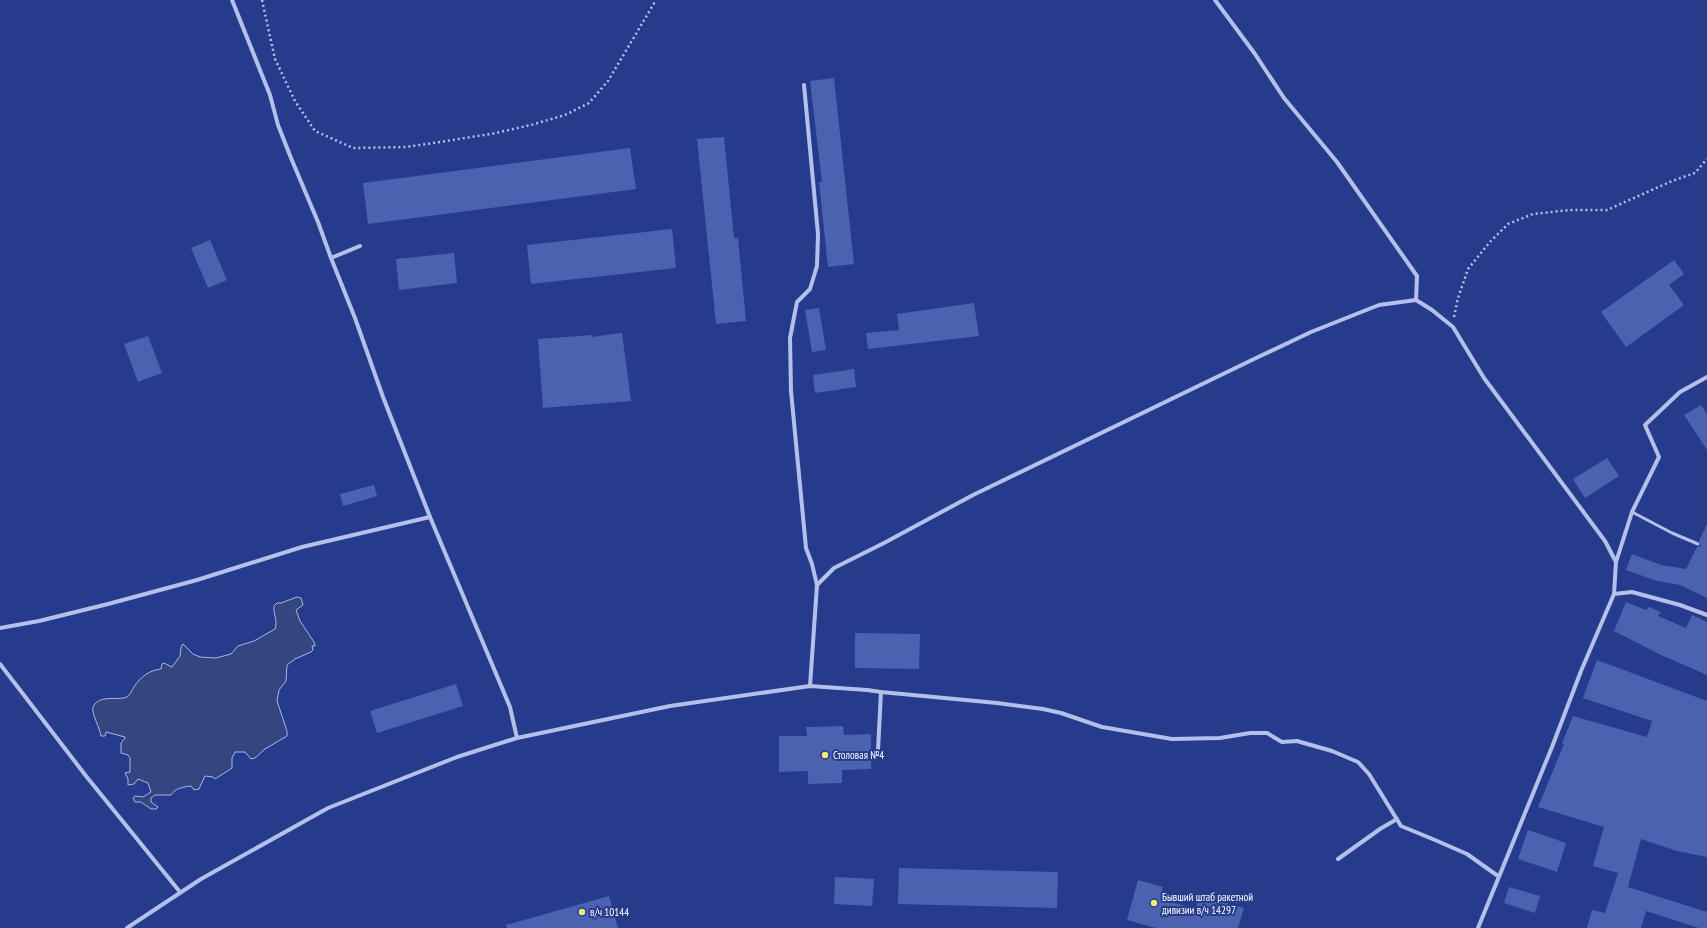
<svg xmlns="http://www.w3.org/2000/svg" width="1707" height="928" font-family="'PT Sans Narrow',sans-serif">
	<rect width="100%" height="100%" fill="#263b8b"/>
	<path fill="#354580" stroke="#a9b8ea" d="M 297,597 L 301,598 L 303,605 L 296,610 L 300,621 L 314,642 L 315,646 L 312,646 L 313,650 L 311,652 L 295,659 L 287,665 L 286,681 L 279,690 L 277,701 L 287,731 L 287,736 L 265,749 L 255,758 L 251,759 L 245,752 L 235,752 L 232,758 L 232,768 L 215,779 L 213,777 L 205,776 L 199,789 L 194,790 L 191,786 C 184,787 175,788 171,795 L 155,795 L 151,798 L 151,802 L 158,807 L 156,809 L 151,809 L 141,802 L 135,802 L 133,798 L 135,796 L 143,797 L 151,792 L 148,783 L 138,779 L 134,784 L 128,785 L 128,779 L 125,773 L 130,772 L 130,758 L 128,755 L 121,753 L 121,743 L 125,738 L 125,737 L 106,732 L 105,736 L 101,736 C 100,728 91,713 93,707 C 99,694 117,701 127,697 C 131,694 131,691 134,687 C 140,677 150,670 161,669 L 162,664 L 164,663 L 172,667 L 180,656 L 181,647 L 183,644 L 193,654 L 200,657 L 216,658 L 231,654 L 238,646 L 254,641 L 275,629 C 278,619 273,615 274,606 L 277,603 L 281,603 Z"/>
	<g fill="#4b62b0">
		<polygon points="834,78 854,264 828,267 819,182 822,182 810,81"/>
		<polygon points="724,137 734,238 738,238 746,321 716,324 697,139"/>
		<polygon points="630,148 636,189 368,224 363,183"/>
		<polygon points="672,229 676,268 531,284 527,245"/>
		<polygon points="210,240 227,280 208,288 191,248"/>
		<polygon points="454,253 457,283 399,290 396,259"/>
		<polygon points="1674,260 1684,274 1669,285 1684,305 1626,347 1601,312"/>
		<polygon points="974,303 979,336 868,349 866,333 899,330 897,314"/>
		<polygon points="819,308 826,350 812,352 805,310"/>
		<polygon points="622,333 631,401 543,408 538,339 592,335 592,337"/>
		<polygon points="148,336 162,373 138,382 124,344"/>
		<polygon points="854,369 856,387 815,393 813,375"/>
		<polygon points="1701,405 1707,414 1707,450 1684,415"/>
		<polygon points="1607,458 1619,476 1585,498 1573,479"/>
		<polygon points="374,485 377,496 343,506 340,494"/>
		<polygon points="1707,524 1707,598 1680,585 1657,581 1626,570 1632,554 1661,565 1686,569 1697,547 1701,546 1699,541"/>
		<polygon points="1626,602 1646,610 1649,607 1661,612 1658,616 1686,628 1692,615 1707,622 1707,675 1659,654 1614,631"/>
		<polygon points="855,633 920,634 919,669 855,668"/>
		<polygon points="1597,660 1707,701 1707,857 1677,851 1641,839 1628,887 1707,912 1707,928 1699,928 1646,911 1641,928 1587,928 1592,910 1605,913 1618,873 1593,866 1604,827 1538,807 1564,744 1562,743 1573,716 1647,737 1652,721 1583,698"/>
		<polygon points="456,684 463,706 377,733 370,711"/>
		<polygon points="843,726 844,735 871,734 871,769 842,770 842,783 808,784 808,771 779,772 779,736 807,736 806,727"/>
		<polygon points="1528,830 1566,843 1557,872 1518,859"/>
		<polygon points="899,868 1058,872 1057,908 898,904"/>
		<polygon points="835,877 874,879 872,906 834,904"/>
		<polygon points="1138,880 1163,887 1160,899 1196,909 1199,895 1244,908 1238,928 1156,928 1127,920"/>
		<polygon points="1509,887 1540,896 1535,913 1504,903"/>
		<polygon points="609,896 618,928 507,928 506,925"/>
	</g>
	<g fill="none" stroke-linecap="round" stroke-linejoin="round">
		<g stroke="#b4c0ea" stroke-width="2.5" stroke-dasharray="2 3" stroke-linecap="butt">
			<polyline points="262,0 275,59 295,101 315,131 353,148 406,147 433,143 491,134 531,125 565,115 589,103 608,81 656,0"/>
			<polyline points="1454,317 1458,298 1468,269 1489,243 1508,224 1533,214 1570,210 1607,210 1672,181 1695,173 1707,159"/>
		</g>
		<polyline stroke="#b4c0ea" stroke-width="3" points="1632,512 1672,533 1698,544"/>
		<g stroke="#b4c0ea" stroke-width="4">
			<polyline points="232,0 270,95 278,125 291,158 318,222 331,258 360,246"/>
			<polyline points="1215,0 1255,54 1284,98 1337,162 1417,276 1416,300"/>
			<polyline points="804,85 818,234 817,266 810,289 797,302 790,338 791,391 806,548 812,564 817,585 810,686"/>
			<polyline points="331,258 355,318 383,397 430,517 510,707 517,738 670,706 810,686 867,690 881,692 997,703 1043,709 1061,713 1102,727 1172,739 1220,738 1250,733 1267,733 1282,742 1297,741 1332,751 1358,762 1369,774 1401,826 1435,840 1467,854 1498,876"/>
			<polyline points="1616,562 1632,512 1659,457 1645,425 1680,392 1707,377"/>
			<polyline points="817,585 834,568 884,543 973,495 1254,359 1311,332 1379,305 1416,300 1432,310 1453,327 1484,378 1605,541 1616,562 1614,594 1581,671 1552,747 1478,928"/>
			<polyline points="1614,594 1632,592 1680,605 1707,615"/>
			<polyline points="0,628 39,621 108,604 197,580 302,547 430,517"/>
			<polyline points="0,664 86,776 180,892"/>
			<polyline points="878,750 881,692"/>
			<polyline points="1338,859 1380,829 1397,819"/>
			<polyline points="127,928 201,879 328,808 457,757 517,738"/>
		</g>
	</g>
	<g fill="#f3eb79" stroke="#263b8b" stroke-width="1.5">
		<circle cx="825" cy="755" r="4"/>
		<circle cx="1154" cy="903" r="4"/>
		<circle cx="582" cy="912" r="4"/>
	</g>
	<g text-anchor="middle" stroke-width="4" stroke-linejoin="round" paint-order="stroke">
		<g font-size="11" fill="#fff" stroke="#263b8b" text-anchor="start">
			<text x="833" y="759">Столовая №4</text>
			<text x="1162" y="901">Бывший штаб ракетной<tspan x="1162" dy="13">дивизии в/ч 14297</tspan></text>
			<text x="590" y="916">в/ч 10144</text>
		</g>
	</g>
</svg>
